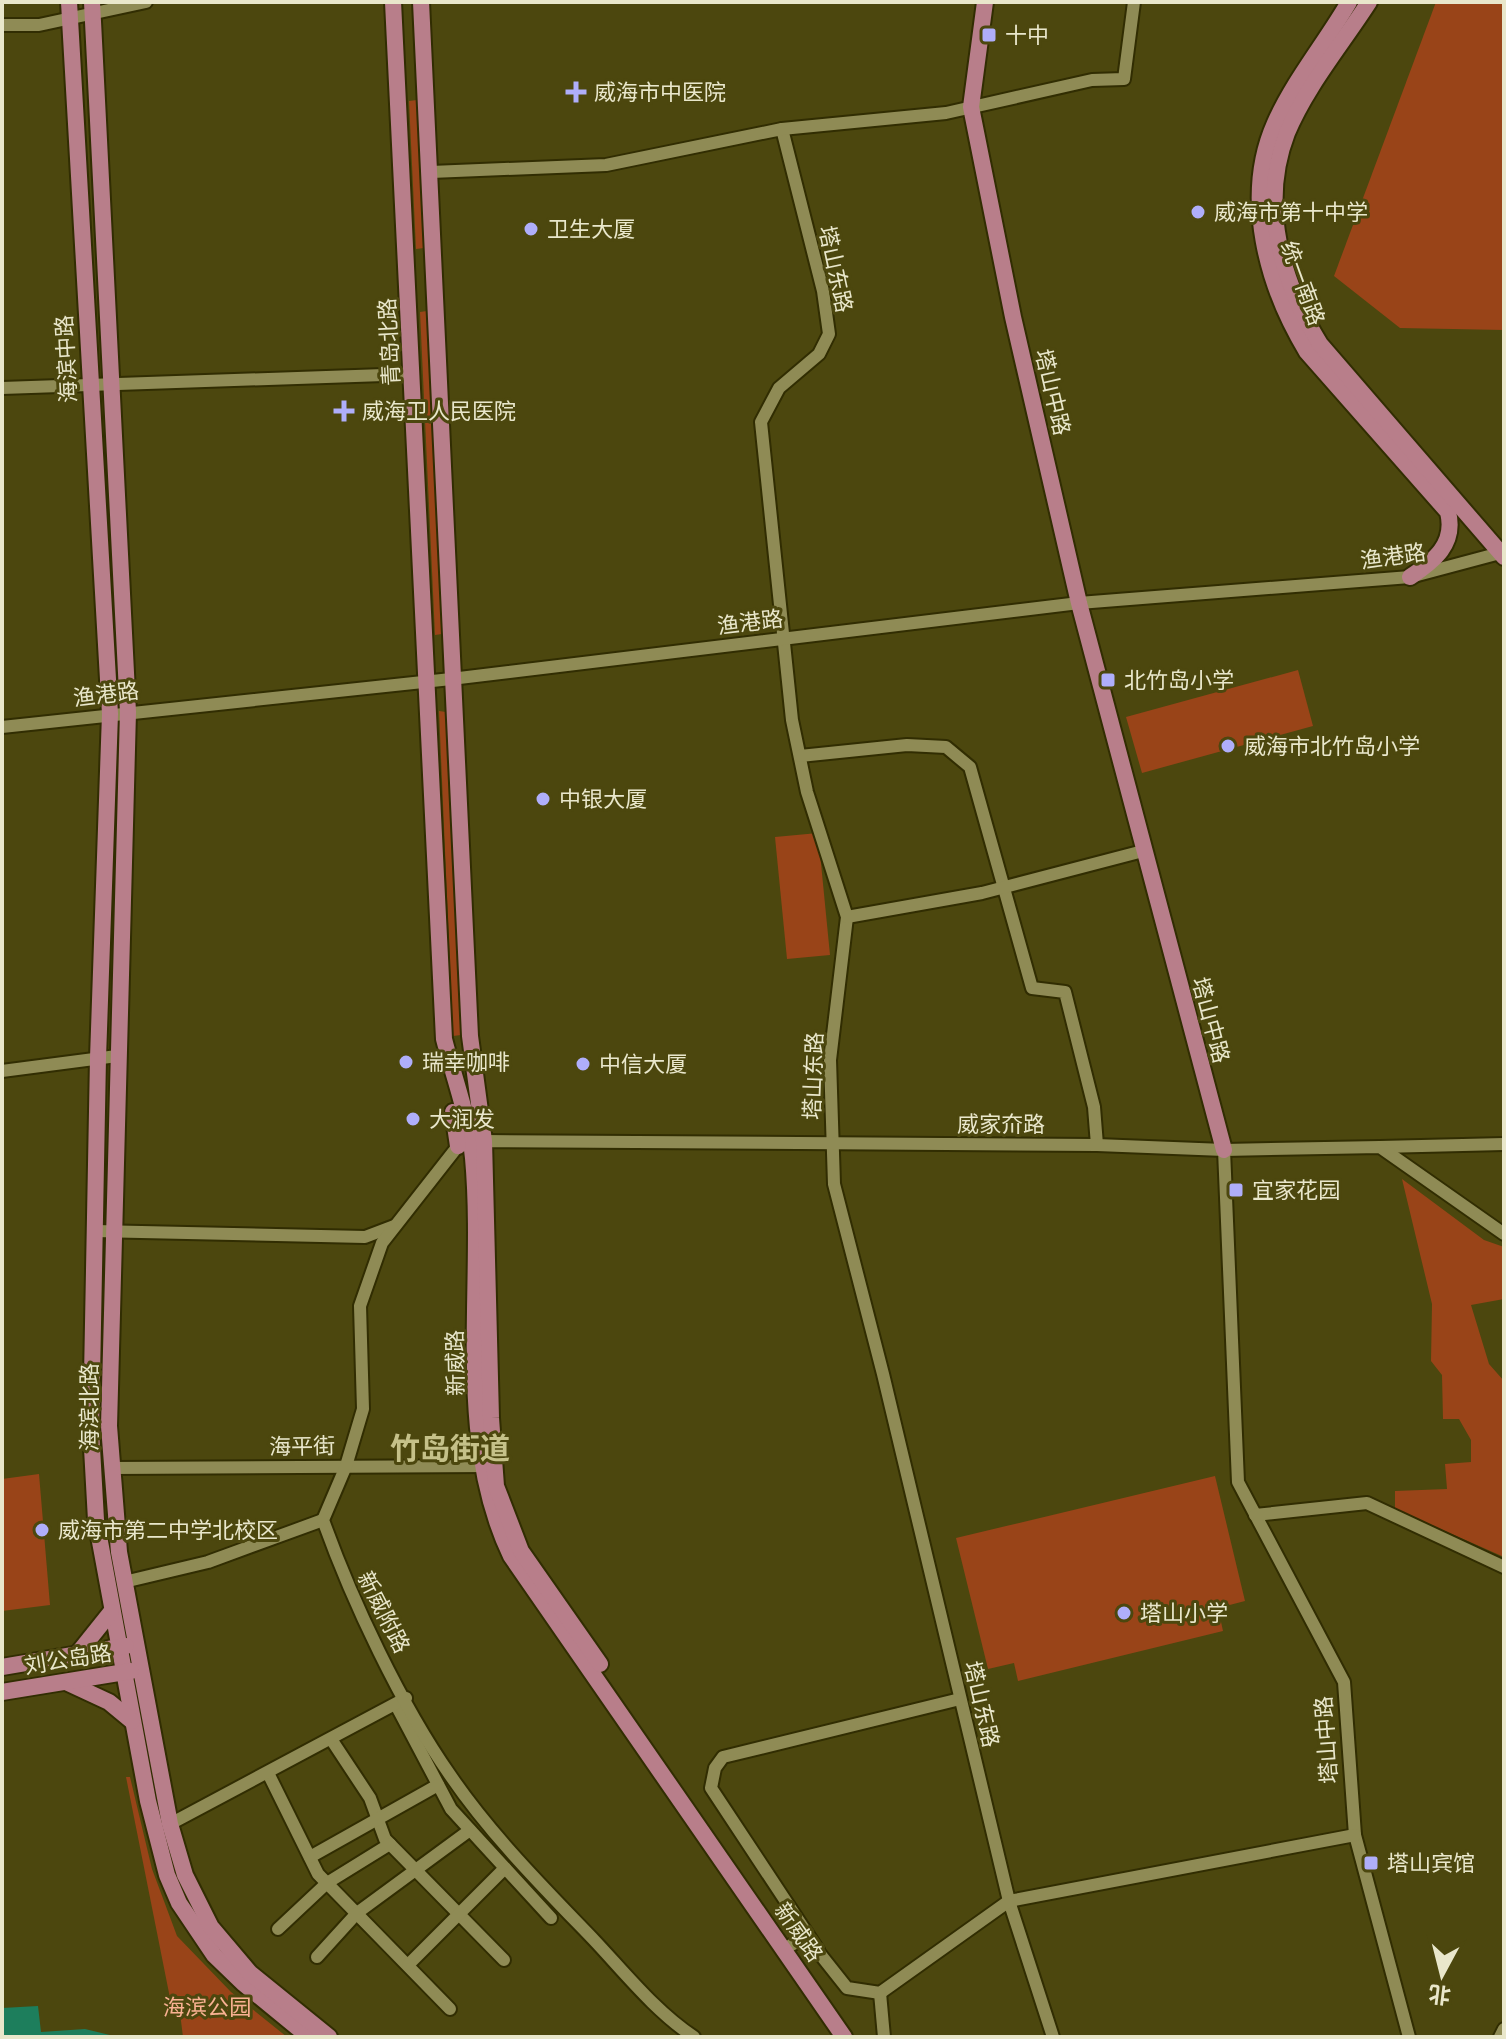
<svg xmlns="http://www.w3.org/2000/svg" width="1506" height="2039" font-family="Roboto,'Noto Sans SC',sans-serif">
	<rect width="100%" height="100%" fill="#4c470e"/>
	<g fill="#994418">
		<polygon points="1436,2 1504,2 1504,330 1400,328 1334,276"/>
		<polygon points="417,100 424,248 416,249 409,101"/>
		<polygon points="427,311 442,634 435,635 420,312"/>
		<polygon points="1298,670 1313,726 1142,773 1126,717"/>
		<polygon points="439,711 446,712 461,1035 453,1036"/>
		<polygon points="818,833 830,955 787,959 775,837"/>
		<polygon points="1402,1179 1484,1240 1504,1247 1504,1299 1471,1305 1489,1364 1504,1381 1504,1557 1395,1509 1395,1491 1447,1489 1445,1464 1471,1462 1471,1440 1459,1419 1443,1419 1442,1375 1431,1361 1432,1304"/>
		<polygon points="39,1474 50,1605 2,1611 2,1479"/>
		<polygon points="1215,1476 1245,1601 1218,1608 1223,1631 1018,1681 1014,1663 988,1669 956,1538"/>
		<polygon points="126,1777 130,1777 152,1869 177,1936 231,1992 287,2037 183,2037 178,1997 170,1998"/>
	</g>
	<polygon fill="#1d7e5c" points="38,2006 41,2032 85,2029 118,2037 2,2037 2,2008"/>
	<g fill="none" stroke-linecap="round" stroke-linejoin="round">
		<g stroke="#312d02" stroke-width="16">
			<g id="minor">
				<polyline points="2,25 39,25 146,2"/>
				<polyline points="782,129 823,291 829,334 819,354 779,388 761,422 792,720 807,792 847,917 830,1060 834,1184 883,1374 1009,1901 1053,2037"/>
				<polyline points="431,172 606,165 782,129 946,113 1092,80 1124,79 1134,2"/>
				<polyline points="2,388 413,374"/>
				<polyline points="2,727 451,679 1079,603 1410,577 1500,553"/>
				<polyline points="800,756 907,745 946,747 970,767 1032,988 1065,992 1094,1107 1097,1145"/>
				<polyline points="847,917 982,893 1143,851"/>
				<polyline points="2,1071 117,1056"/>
				<polyline points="1380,1147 1504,1144"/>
				<polyline points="1224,1150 1238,1482 1344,1682 1355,1835 1409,2037"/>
				<polyline points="95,1231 365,1237 394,1226"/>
				<polyline points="111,1468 490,1466"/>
				<polyline points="1255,1515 1367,1503 1504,1567"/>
				<polyline points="124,1582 208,1562 323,1520"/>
				<polyline points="396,1705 451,1809 551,1918"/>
				<polyline points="331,1739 370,1798 385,1839 504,1960"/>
				<polyline points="268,1773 318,1874 450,2009"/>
				<polyline points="170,1824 406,1698"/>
				<polyline points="310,1857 438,1785"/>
				<polyline points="278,1929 327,1883 390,1844"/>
				<polyline points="791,1945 800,1941 820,1954 847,1988 880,1993 1009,1901 1355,1835"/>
				<polyline points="818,1950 711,1788 715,1768 723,1757 960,1699"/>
				<polyline points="317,1957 357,1913 470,1830"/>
				<polyline points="408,1965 505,1868"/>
				<polyline points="880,1993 884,2037"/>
				<path d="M 694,2037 C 656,2012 625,1973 594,1940 C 544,1888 491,1835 450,1775 C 401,1705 352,1601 323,1520 L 346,1466 L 363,1409 L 360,1306 L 382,1243 L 458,1146 L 484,1141 L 1097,1145 L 1224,1150 L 1380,1147 L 1504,1234"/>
				<polyline points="1500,2037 1504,2029"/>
			</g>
		</g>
		<g stroke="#312d02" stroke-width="20">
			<g id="major">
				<polyline points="69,2 110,714 98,1058 91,1430 96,1520 148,1801 167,1875 179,1903 214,1955 243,1983 309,2037"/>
				<polyline points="92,2 128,712 109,1426 119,1552 170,1824 185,1875 211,1927 250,1973 329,2037"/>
				<path d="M 393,2 L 444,1039 C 454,1078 469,1118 473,1158 C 485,1288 453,1436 511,1556 L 844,2037"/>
				<polyline points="421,2 470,1036 484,1141 491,1418 496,1486 521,1551 600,1664"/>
				<polyline points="985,2 971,107 1013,317 1079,603 1224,1150"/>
				<path d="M 1349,2 C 1326,42 1294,80 1275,123 C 1242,197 1267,286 1307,352 L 1448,512 C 1456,544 1434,561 1410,577"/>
				<path d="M 1369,2 C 1342,44 1306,87 1287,133 C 1259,205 1282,282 1320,344 L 1504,557"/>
				<polyline points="453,1112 458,1146"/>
				<polyline points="79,1652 111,1612"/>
				<polyline points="2,1667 126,1646"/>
				<polyline points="66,1682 109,1702 132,1721"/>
				<polyline points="2,1692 131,1671"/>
			</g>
		</g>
		<use href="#minor" stroke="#8f8b55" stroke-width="12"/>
		<use href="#major" stroke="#b87e8a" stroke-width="16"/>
	</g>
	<g fill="#afaefa" stroke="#4c470e" stroke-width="3">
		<rect x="981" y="27" width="16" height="16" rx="4"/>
		<path d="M572 80h8v8h8v8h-8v8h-8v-8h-8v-8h8z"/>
		<circle cx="1198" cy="212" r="8"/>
		<circle cx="531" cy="229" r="8"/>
		<path d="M340 399h8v8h8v8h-8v8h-8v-8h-8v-8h8z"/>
		<rect x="1100" y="672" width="16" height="16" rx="4"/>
		<circle cx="1228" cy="746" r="8"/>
		<circle cx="543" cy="799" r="8"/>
		<circle cx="406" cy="1062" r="8"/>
		<circle cx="583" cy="1064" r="8"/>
		<circle cx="413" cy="1119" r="8"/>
		<rect x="1228" y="1182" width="16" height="16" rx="4"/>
		<circle cx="42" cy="1530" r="8"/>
		<circle cx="1124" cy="1613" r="8"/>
		<rect x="1363" y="1855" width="16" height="16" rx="4"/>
	</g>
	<g text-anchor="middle" stroke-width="6" stroke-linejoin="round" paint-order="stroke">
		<g font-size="22" fill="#e9e7cb" stroke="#4c470e" text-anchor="start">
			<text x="1005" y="43">十中</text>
			<text x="594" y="100">威海市中医院</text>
			<text x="1214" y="220">威海市第十中学</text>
			<text x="547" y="237">卫生大厦</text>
			<text x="362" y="419">威海卫人民医院</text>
			<text x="1124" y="688">北竹岛小学</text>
			<text x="1244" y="754">威海市北竹岛小学</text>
			<text x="559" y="807">中银大厦</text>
			<text x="422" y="1070">瑞幸咖啡</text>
			<text x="599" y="1072">中信大厦</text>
			<text x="429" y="1127">大润发</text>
			<text x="1252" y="1198">宜家花园</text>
			<text x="58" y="1538">威海市第二中学北校区</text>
			<text x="1140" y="1621">塔山小学</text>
			<text x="1387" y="1871">塔山宾馆</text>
		</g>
		<g font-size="22" fill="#e9e7cb" stroke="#4c470e">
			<text transform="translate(836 269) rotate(78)" y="8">塔山东路</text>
			<text transform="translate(1303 283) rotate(70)" y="8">统一南路</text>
			<text transform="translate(389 342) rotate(-93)" y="8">青岛北路</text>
			<text transform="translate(66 359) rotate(-93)" y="8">海滨中路</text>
			<text transform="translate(1053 392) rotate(77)" y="8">塔山中路</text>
			<text transform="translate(1393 556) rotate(-8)" y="8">渔港路</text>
			<text transform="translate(750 622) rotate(-7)" y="8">渔港路</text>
			<text transform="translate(106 694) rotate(-7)" y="8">渔港路</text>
			<text transform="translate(1211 1020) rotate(75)" y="8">塔山中路</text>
			<text transform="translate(813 1076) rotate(-88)" y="8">塔山东路</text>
			<text x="1001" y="1132">威家夼路</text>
			<text transform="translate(455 1363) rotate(-91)" y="8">新威路</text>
			<text transform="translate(89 1407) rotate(-90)" y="8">海滨北路</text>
			<text transform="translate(302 1446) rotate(-1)" y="8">海平街</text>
			<text transform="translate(384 1612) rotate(63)" y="8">新威附路</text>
			<text transform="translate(68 1659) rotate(-9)" y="8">刘公岛路</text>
			<text transform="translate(982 1704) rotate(77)" y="8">塔山东路</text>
			<text transform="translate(1326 1740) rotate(-94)" y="8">塔山中路</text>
			<text transform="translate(799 1932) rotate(55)" y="8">新威路</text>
		</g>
		<g font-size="22" fill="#f9b192" stroke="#4c470e">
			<text x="207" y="2015">海滨公园</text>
		</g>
		<g font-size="30" font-weight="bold" fill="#c5c189" stroke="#4c470e">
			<text x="450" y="1459">竹岛街道</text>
		</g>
	</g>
	<rect width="1506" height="2039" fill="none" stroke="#e9e7cb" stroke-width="8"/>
	<g transform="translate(1442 1975) rotate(187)" stroke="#4c470e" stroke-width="6" paint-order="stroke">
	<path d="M0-6L14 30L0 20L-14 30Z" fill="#e9e7cb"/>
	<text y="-12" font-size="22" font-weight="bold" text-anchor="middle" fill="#e9e7cb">北</text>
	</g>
</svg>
